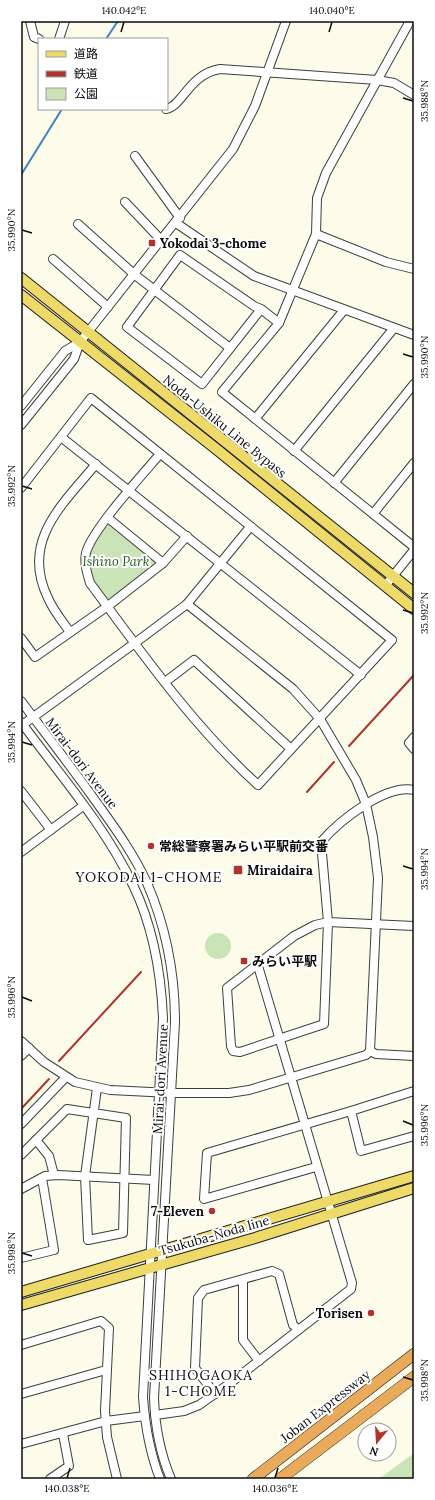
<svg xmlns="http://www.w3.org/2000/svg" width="435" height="1500" font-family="Lora,'Noto Sans JP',serif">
	<rect width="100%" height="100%" fill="#fdfbea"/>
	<g fill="#cae4b7">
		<path d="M 107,525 L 113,525 L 157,560 L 157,566 L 111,599 L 105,598 C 84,568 85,554 107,525 Z"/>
		<circle cx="218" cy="946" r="13"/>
		<polygon points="414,1453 414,1479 379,1479"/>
	</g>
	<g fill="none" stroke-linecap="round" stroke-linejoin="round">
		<g stroke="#3f82c2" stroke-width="2">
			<polyline points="106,39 118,21"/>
			<polyline points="21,175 62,109"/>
		</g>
		<g stroke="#3e3e3e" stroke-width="10">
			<g id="minor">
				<polyline points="30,21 34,37 39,39"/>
				<polyline points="410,21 326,173 317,198 316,234 279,323 222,392 414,547"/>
				<polyline points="59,39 65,21"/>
				<path d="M 166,109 C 182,107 189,74 220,69 L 377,80 L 394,83 L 414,95"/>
				<polyline points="135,156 180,218"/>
				<polyline points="125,202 162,241"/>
				<polyline points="176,223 254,276 414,335"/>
				<polyline points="78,224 135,275 230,348"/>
				<polyline points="316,234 386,262 414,269"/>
				<polyline points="53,259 108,307"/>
				<polyline points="261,309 254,306 180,255 127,327 202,384 261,309 279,323"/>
				<polyline points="21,406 65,351 80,342"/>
				<polyline points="255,419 344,310"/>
				<polyline points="21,425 74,359 80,342 233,149 255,106 286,21"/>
				<polyline points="61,437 361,675"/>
				<polyline points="294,451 394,328"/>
				<polyline points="334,483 414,384"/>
				<path d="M 21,488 L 91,398 L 392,640 L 258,785 C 193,726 142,653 90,583 C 87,573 84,563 86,553 C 91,531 143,474 160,454"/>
				<polyline points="373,514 414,463"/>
				<polyline points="108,518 163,563"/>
				<polyline points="385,586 414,550"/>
				<path d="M 70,632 C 62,621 53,610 48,598 C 20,541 63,504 96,464"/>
				<polyline points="21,638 35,657 108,606 163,563 187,536"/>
				<polyline points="165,682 194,660 291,749"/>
				<path d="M 21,701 C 45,733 69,764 92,796 C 112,824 133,852 147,883 C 166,927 175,975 175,1022 L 154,1398 C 155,1426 160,1453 171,1479"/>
				<path d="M 21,722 C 60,775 105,826 133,885 C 153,926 161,973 163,1018 L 143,1397 C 145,1425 150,1453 160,1479"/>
				<polyline points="21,726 135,643 187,604 250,527"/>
				<polyline points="414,737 409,743 414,749"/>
				<path d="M 414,790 C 385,784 339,821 321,842 L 328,922 L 324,1024 L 240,1052 L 233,1051 L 231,1046 L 227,988 L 294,936 L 315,925 L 328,922 L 414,926"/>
				<polyline points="21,791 51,830"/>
				<polyline points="21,852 83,806"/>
				<polyline points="21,1041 44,1062 75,1082 110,1090 171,1093 229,1093 249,1090 366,1055 370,1051 378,878 373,837 366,804 356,780 320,719 293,689 187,604"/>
				<polyline points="370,1051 376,1054 414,1056"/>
				<polyline points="21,1056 29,1048"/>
				<polyline points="414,1091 351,1111 361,1151 414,1136"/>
				<polyline points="21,1124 66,1077"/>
				<polyline points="36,1140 49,1156 54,1175"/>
				<polyline points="21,1155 67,1109 126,1118 123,1233 88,1240 85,1176 97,1088"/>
				<polyline points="316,1167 204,1199 207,1153 351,1111"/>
				<polyline points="21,1189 45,1176 58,1175 154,1180"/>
				<polyline points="21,1258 54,1250 42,1178"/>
				<polyline points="243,1280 243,1340 259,1361"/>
				<polyline points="21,1345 101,1321 109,1328 105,1411 107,1437 117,1479"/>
				<polyline points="21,1394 106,1370"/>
				<polyline points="215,1394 195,1368 198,1298 204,1290 272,1271 279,1274 293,1325 298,1329"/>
				<polyline points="155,1415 184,1411 199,1405 229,1384 351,1289 352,1283 258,966"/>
				<polyline points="21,1444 106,1421 145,1416"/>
				<polyline points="50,1479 69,1466 63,1434"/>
			</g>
		</g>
		<g stroke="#1c1c1c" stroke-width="12">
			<g id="major">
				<polyline points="21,278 414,593"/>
				<polyline points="21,295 215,448 414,609"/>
				<polyline points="21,1292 414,1176"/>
				<polyline points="21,1305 255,1238 414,1188"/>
			</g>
		</g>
		<g stroke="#1c1c1c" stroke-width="12">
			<g id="highway">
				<polyline points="253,1479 414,1354"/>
				<polyline points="280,1479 414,1377"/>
			</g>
		</g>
		<use href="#minor" stroke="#fff" stroke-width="8"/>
		<use href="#major" stroke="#eeda69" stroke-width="10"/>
		<use href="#highway" stroke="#e9aa5c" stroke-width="11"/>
		<g stroke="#af342e" stroke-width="2">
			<polyline points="349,746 414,675"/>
			<polyline points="307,792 334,762"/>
			<polyline points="59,1061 141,972"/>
			<polyline points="21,1109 49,1079"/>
		</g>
	</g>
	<path fill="none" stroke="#0b0b0b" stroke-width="1.5" d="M 121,32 L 124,22M 329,32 L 332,22M 403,98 L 413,101M 22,230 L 32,233M 403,354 L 413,357M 22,486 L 32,489M 403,610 L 413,613M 22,742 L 32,745M 403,866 L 413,869M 22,997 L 32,1001M 403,1121 L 413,1125M 22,1253 L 32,1256M 403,1377 L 413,1380M 67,1478 L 70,1468M 275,1478 L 278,1468"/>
	<g fill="#af342e" stroke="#fff" stroke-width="1.5">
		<rect x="148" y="239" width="8" height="8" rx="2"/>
		<circle cx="151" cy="846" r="4"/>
		<rect x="233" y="865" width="10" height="10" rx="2"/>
		<rect x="240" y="957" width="8" height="8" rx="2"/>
		<circle cx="212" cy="1211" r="4"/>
		<circle cx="371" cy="1313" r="4"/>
	</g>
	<g text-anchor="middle" stroke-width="4" stroke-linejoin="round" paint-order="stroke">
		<g font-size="13" font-weight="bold" fill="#0b0b0b" stroke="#fff" text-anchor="start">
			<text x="160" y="248">Yokodai 3-chome</text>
			<text x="159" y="851">常総警察署みらい平駅前交番</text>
			<text x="247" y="875">Miraidaira</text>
			<text x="252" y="966">みらい平駅</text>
			<text x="204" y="1216" text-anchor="end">7-Eleven</text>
			<text x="363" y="1318" text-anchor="end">Torisen</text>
		</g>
		<g font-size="13" fill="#0b0b0b" stroke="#fff">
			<text transform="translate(225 426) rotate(39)" y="5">Noda-Ushiku Line Bypass</text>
			<text transform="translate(82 763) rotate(53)" y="5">Mirai-dori Avenue</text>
			<text transform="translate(160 1079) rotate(-87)" y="5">Mirai-dori Avenue</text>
			<text transform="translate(214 1235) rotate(-16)" y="5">Tsukuba-Noda line</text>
			<text transform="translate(325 1406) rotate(-38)" y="5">Joban Expressway</text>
		</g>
		<g font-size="13" font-style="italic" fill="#285c21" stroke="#fff">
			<text x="116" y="566">Ishino Park</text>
		</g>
		<g font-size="14" letter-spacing="1" fill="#0b0b0b" stroke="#fff">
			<text x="149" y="882">YOKODAI 1-CHOME</text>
			<text x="201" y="1380">SHIHOGAOKA<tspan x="201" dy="16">1-CHOME</tspan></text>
		</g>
	</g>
	<rect width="435" height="1500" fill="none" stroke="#ffffff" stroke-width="44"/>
	<rect x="38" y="38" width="130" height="72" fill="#ffffff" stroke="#9d9d9d"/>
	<rect x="46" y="51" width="20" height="6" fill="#eeda69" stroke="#9d9d9d"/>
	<text x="74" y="58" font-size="12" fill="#0b0b0b">道路</text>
	<rect x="46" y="71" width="20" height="6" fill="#af342e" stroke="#9d9d9d"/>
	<text x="74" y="78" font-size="12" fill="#0b0b0b">鉄道</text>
	<rect x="46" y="88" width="20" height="12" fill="#cae4b7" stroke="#9d9d9d"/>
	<text x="74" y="98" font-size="12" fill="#0b0b0b">公園</text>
	<g transform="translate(377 1442) rotate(198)"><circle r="19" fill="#ffffff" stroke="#9d9d9d"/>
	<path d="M0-3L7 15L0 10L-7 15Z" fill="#af342e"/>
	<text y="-6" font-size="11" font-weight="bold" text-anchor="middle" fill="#0b0b0b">N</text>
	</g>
	<rect x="22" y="22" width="391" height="1456" fill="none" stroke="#0b0b0b" stroke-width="1.5"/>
	<g font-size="10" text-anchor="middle" fill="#0b0b0b">
		<text x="124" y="14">140.042°E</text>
		<text x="332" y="14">140.040°E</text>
		<text transform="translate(424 101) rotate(-90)" y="4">35.988°N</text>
		<text transform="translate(11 230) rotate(-90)" y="4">35.990°N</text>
		<text transform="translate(424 357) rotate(-90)" y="4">35.990°N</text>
		<text transform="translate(11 486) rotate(-90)" y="4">35.992°N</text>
		<text transform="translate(424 613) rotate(-90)" y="4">35.992°N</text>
		<text transform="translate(11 742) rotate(-90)" y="4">35.994°N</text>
		<text transform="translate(424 869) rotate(-90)" y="4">35.994°N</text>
		<text transform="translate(11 997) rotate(-90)" y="4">35.996°N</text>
		<text transform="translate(424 1125) rotate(-90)" y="4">35.996°N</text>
		<text transform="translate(11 1253) rotate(-90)" y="4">35.998°N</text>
		<text transform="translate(424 1380) rotate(-90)" y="4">35.998°N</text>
		<text x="67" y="1492">140.038°E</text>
		<text x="275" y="1492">140.036°E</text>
	</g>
</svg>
